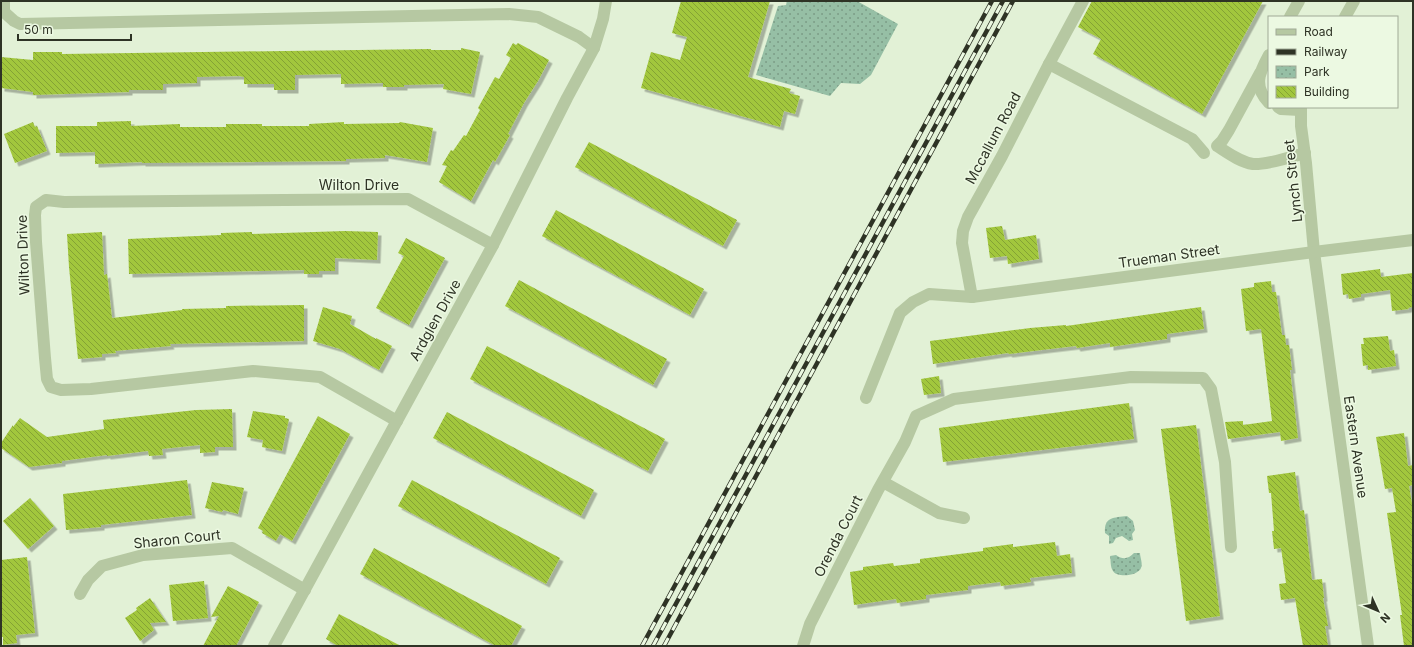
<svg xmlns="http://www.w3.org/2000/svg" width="1414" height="647" font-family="Inter,sans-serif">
	<defs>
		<pattern id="park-dots" width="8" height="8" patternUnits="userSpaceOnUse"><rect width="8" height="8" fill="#96bfa5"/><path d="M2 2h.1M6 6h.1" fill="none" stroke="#7b9c86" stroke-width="1.8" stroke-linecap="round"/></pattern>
		<pattern id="building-back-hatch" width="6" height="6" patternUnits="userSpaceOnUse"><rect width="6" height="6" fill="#a2c73e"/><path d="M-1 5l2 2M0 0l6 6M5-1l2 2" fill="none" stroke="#84a234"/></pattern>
		<filter id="shadow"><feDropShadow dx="3.5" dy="3.5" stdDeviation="0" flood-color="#0004"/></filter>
	</defs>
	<rect width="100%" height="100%" fill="#e2f1d6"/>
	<g fill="url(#park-dots)">
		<polygon points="787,1 857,1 898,24 871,75 860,84 841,83 830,96 756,75 778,6 786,5"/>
		<path d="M 1127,516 L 1133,521 L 1135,530 L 1132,534 L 1133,540 L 1129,541 L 1122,536 L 1116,538 L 1113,543 L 1109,544 L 1109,536 L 1105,533 C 1104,516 1114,518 1127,516 Z"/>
		<path d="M 1134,553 L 1140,553 C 1140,557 1143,564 1141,568 C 1138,576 1117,578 1113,571 C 1110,567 1111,560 1110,556 L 1116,555 C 1123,560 1128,559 1134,553 Z"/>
	</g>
	<g fill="url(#building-back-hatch)" filter="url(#shadow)">
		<polygon points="681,1 770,1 748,77 791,89 789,93 800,96 795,114 784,111 780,127 641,88 651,52 680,60 687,37 672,33"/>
		<polygon points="1092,1 1263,1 1202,114 1093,54 1101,39 1078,27"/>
		<polygon points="513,43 516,45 518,43 549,60 538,81 524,103 508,134 510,135 495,162 493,160 471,201 439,182 447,166 442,165 451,150 453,151 464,135 466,136 480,110 478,108 495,77 499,79 511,58 506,55"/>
		<polygon points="461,48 480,52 471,94 443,89 444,84 404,85 404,87 383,87 383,83 341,84 341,74 295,75 295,90 274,90 274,84 244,84 244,77 239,76 197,77 197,83 163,84 163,90 129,90 129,92 33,95 33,92 1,88 1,57 33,60 33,52 62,52 62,54 431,49 431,50 461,50"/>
		<polygon points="131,121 131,126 180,124 180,127 226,127 226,124 262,124 262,126 309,126 309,124 344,122 344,124 399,123 400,122 433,128 427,162 385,155 385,158 346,159 346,161 142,163 142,162 95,164 95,152 56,153 56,126 97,126 97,122"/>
		<polygon points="33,122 35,127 37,126 47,151 15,163 4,134"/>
		<polygon points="589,142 737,220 723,246 575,167"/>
		<polygon points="556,210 704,289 690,315 542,236"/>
		<polygon points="1002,226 1005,240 1036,235 1039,259 1008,264 1007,256 990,258 986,228"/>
		<polygon points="345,231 378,232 377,260 335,258 335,271 319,271 319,274 304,274 304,270 129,274 128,239 221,235 221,233 252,232 252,234"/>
		<polygon points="102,232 104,275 107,274 112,318 182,310 182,309 226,308 226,306 304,305 304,341 170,344 171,346 115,351 116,353 102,354 102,357 78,359 69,267 67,234"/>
		<polygon points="406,238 445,258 409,325 376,308 404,256 398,253"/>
		<polygon points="1380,269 1381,277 1413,273 1413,307 1408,308 1409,309 1392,311 1390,290 1361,294 1361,297 1349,299 1348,294 1343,295 1341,274"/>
		<polygon points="519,280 667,359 653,385 505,306"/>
		<polygon points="1271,281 1272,292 1276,292 1282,335 1285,335 1286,345 1289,345 1292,370 1290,370 1298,438 1281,441 1280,432 1228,439 1225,422 1243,421 1243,425 1272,421 1261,329 1246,331 1241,289 1254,287 1254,283"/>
		<polygon points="323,307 352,316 350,324 376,339 376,338 392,346 379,370 340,349 313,341"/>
		<polygon points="1201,307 1204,329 1167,334 1167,339 1110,347 1110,343 1077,348 1076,346 1042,350 1009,354 1008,353 933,364 930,341 1030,328 1066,325 1066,326"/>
		<polygon points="1388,336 1390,351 1394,350 1396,366 1368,370 1368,365 1363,366 1361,344 1364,344 1363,338"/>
		<polygon points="487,346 665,439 648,471 470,379"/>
		<polygon points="939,376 941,393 924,395 921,379"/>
		<polygon points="1129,403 1134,439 943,462 939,428"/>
		<polygon points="232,409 233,447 215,447 215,452 200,453 200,445 162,449 163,455 149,456 148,451 107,456 107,455 62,461 62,463 29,467 1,448 1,443 13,425 13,427 20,418 47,437 104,429 103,420 196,410"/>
		<polygon points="253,411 285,416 285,418 289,419 282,451 262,447 263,440 247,437"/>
		<polygon points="447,412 594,490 581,516 433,438"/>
		<polygon points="318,416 350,434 292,541 280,534 276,541 262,533 263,531 258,528"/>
		<polygon points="1196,425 1220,616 1186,621 1161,429"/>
		<polygon points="1404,433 1408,466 1413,465 1413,485 1409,486 1413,509 1413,646 1404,646 1400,615 1402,615 1387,513 1396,512 1392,488 1385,489 1376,437"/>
		<polygon points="1295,472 1300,511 1304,510 1312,580 1322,579 1324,598 1323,598 1328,626 1325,626 1328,646 1303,646 1295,598 1281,600 1279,584 1286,583 1281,548 1274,549 1272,531 1274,531 1271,493 1269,493 1267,476"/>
		<polygon points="187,480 192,515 101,525 101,527 66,530 63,494"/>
		<polygon points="412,480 560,558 546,584 398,506"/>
		<polygon points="212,482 244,488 238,514 223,510 222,512 205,508"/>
		<polygon points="30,498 54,526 28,549 3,521"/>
		<polygon points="1055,542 1057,556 1070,554 1072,573 1030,578 1031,582 1001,586 1000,582 968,586 968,590 926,595 926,599 897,603 896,599 854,605 850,572 863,570 863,567 893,563 894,566 920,563 920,559 983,551 983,548 1013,544 1013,547"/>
		<polygon points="374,548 522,626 511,646 496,646 360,574"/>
		<polygon points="27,557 35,633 16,635 17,643 3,645 3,637 1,637 1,560"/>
		<polygon points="204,581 208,618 173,621 169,585"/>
		<polygon points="228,586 259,602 236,646 203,646 219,616 211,617"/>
		<polygon points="150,598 166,622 150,623 154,630 140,641 125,618 137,610 136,608"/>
		<polygon points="339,614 401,646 338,646 326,639"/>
	</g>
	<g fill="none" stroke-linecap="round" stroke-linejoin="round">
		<g stroke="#b6c8a2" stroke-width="12">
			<polyline points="4,1 4,12 14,21 20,24 509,14 538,17 579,37 594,48"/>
			<polyline points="1290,17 1299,1"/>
			<polyline points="1345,17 1354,1"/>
			<path d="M 1269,55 C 1259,73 1253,86 1269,103"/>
			<polyline points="1049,64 1192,139 1204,153"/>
			<path d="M 1260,73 L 1229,130 L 1222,141 L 1217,146 C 1228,153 1240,162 1253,164 C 1267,165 1291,157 1305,153"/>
			<polyline points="1278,107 1281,109 1300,110"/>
			<polyline points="1301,107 1301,126 1306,163 1314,252 1368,646"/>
			<polyline points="972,297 962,243 963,231 968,217 1002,156 1049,64 1083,1"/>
			<polyline points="866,398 900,313 913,302 929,294 972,297 1314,252 1413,240"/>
			<polyline points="397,421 320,377 253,371 91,389 61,390 51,387 47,379 45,358 36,242 35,215 36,207 46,200 64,202 408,199 493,245"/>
			<polyline points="883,482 939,513 964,518"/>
			<polyline points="80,594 88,580 102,566 143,555 232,548 305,590"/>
			<polyline points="274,646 493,245 567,98 594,48 603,19 606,1"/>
			<polyline points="803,646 810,624 878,490 905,442 916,416 954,399 1131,377 1203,378 1211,389 1225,462 1231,547"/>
		</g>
		<g stroke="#2e3325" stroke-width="4.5">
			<g id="rail">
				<polyline points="642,646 992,1"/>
				<polyline points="653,646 1003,1"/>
				<polyline points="664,646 1013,1"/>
			</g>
		</g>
		<use href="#rail" stroke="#ecf9e2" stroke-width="3" stroke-dasharray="9" stroke-linecap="butt"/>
	</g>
	<g text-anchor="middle" stroke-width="3" stroke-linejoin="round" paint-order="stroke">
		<g font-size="14" fill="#2e3325" stroke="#ecf9e2">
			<text transform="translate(993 138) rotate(-62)" y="5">Mccallum Road</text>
			<text transform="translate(1293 181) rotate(-96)" y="5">Lynch Street</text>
			<text x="359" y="190">Wilton Drive</text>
			<text transform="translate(23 255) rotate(-92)" y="5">Wilton Drive</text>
			<text transform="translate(1169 256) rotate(-8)" y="5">Trueman Street</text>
			<text transform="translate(435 320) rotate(-61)" y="5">Ardglen Drive</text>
			<text transform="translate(1356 447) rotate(82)" y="5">Eastern Avenue</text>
			<text transform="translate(838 536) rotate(-63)" y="5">Orenda Court</text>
			<text transform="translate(177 539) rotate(-6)" y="5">Sharon Court</text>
		</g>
	</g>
	<rect width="1414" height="647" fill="none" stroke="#2e3325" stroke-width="4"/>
	<rect x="1268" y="16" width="130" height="92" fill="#ecf9e2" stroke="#a0aa96"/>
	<rect x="1276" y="29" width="20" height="6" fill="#b6c8a2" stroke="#a0aa96"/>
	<text x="1304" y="36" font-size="12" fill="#2e3325">Road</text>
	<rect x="1276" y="49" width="20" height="6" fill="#2e3325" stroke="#a0aa96"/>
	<text x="1304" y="56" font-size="12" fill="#2e3325">Railway</text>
	<rect x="1276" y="66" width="20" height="12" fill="url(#park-dots)" stroke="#a0aa96"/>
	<text x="1304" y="76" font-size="12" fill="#2e3325">Park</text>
	<rect x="1276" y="86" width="20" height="12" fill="url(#building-back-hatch)" stroke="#a0aa96"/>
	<text x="1304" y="96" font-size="12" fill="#2e3325">Building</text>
	<g transform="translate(1378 611) rotate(134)" stroke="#ecf9e2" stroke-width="3" paint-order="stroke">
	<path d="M0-3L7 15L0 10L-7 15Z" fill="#2e3325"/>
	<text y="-6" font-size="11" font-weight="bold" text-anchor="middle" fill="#2e3325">N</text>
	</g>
	<path d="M18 34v6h113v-6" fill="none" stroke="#2e3325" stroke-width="2"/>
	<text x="24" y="34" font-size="12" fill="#2e3325" stroke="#ecf9e2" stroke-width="3" paint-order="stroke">50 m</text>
</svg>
